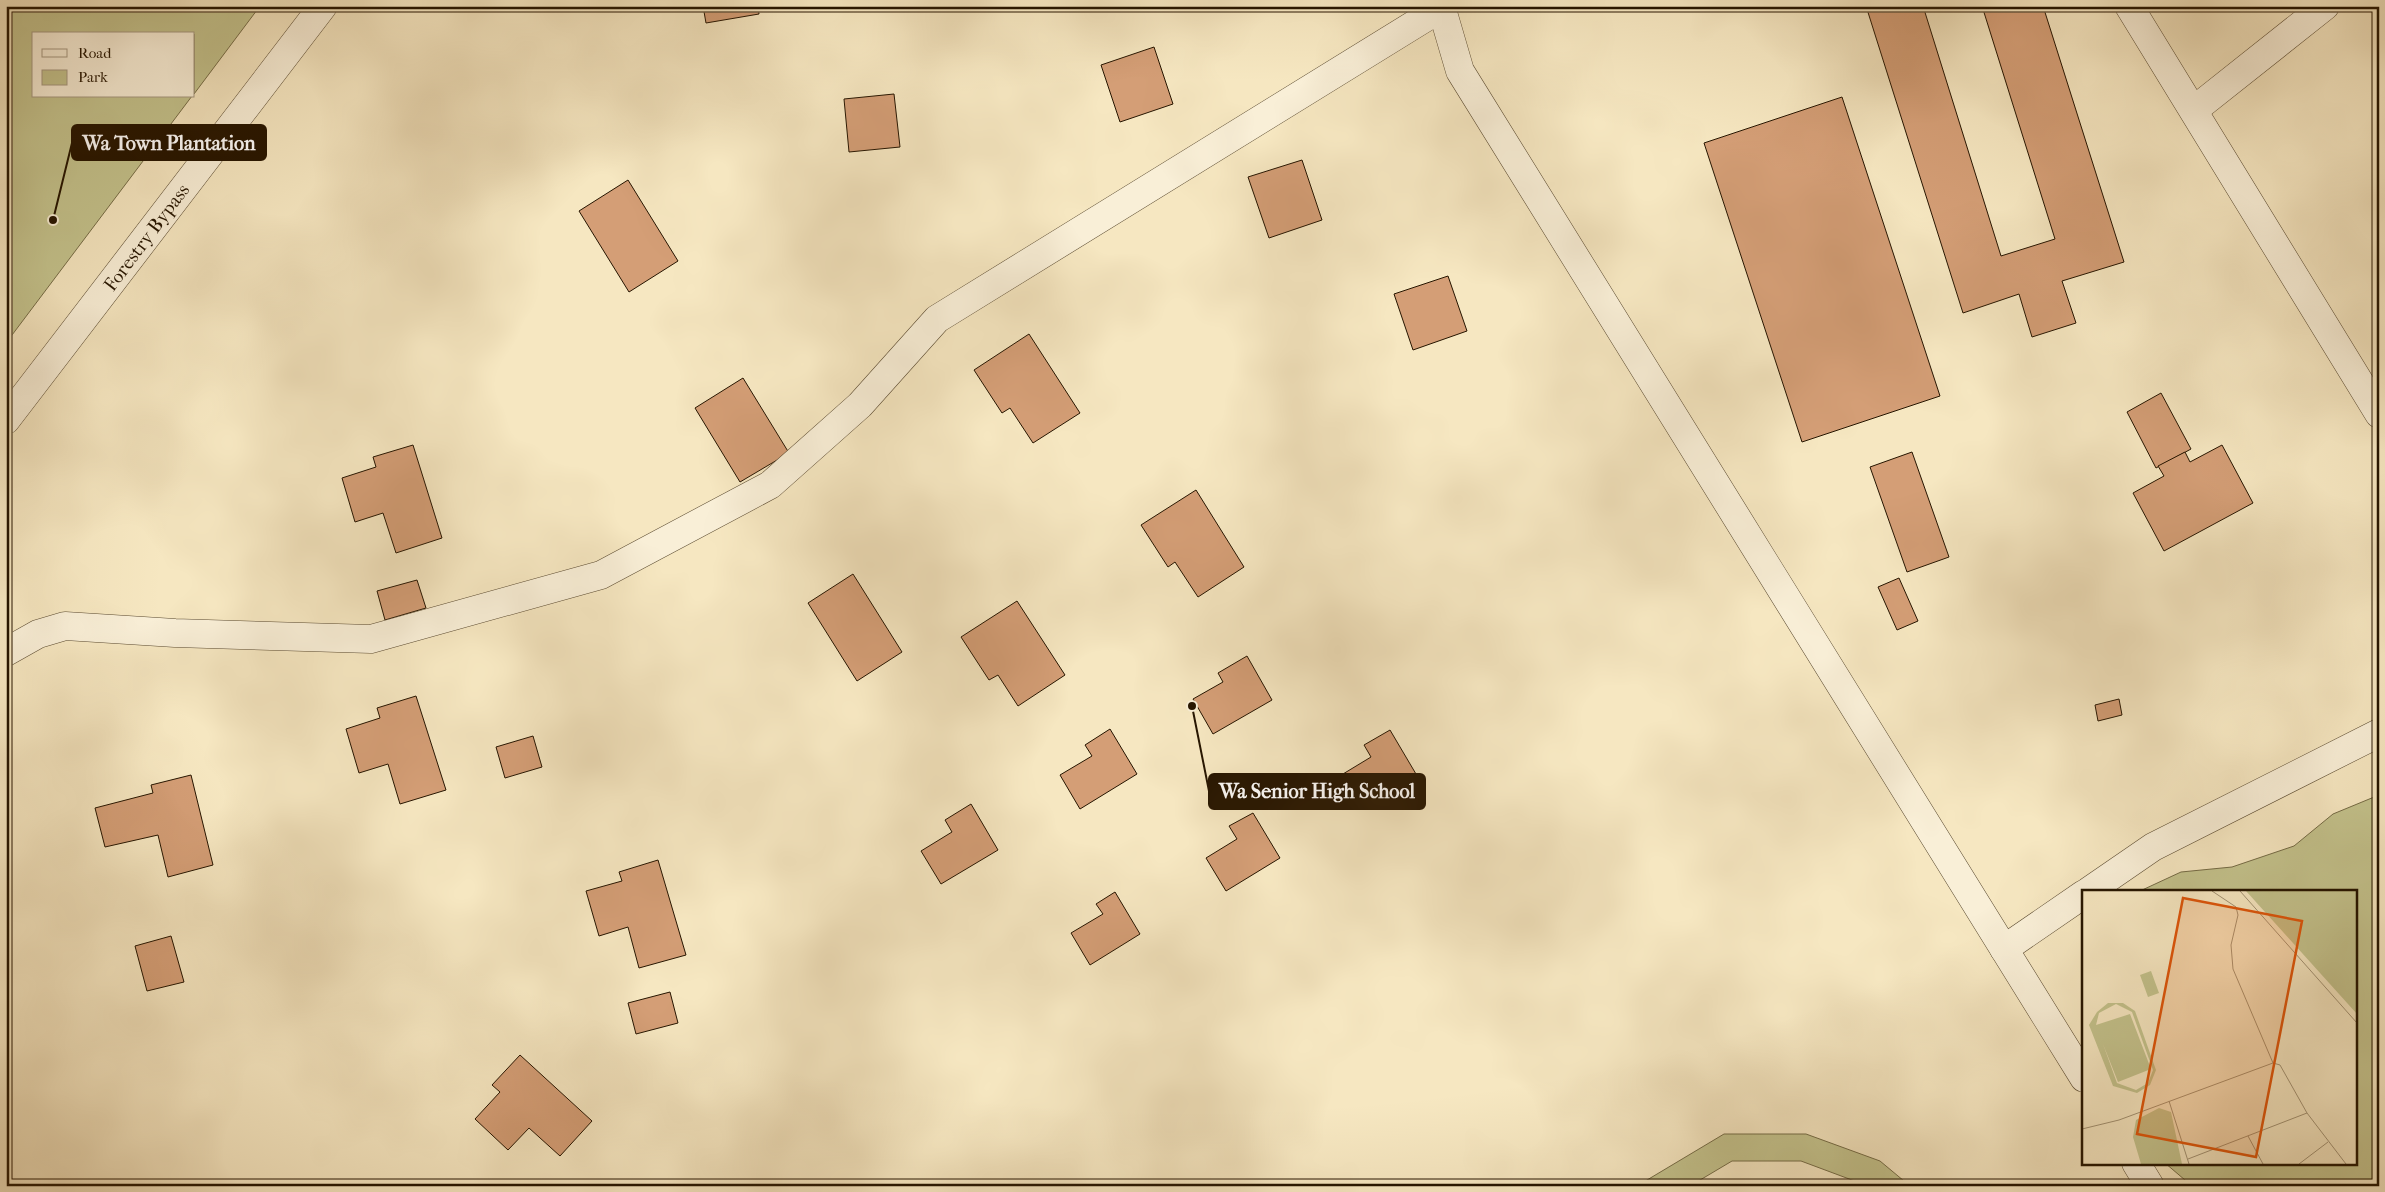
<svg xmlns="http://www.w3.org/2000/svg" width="2385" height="1192" font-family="'IM FELL French Canon',serif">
	<rect width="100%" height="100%" fill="#f6e7c1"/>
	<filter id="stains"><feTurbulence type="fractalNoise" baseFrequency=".004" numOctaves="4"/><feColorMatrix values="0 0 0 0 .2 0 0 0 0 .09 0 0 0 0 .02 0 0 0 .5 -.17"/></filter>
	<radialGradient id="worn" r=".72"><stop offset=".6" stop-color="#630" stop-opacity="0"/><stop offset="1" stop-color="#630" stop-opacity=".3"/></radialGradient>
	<g fill="#c4c38d" stroke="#756c46">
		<polygon points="6,6 260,6 194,94 194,34 34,34 34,96 192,96 6,343"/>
		<polygon points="2379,795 2379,1186 2192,1186 2165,1163 2356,1163 2356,891 2140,891 2181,872 2232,867 2294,846 2333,814"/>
		<polygon points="1724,1134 1806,1134 1880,1161 1910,1186 1868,1186 1801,1161 1732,1161 1690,1186 1637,1186"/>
	</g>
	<g fill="#d49e76" stroke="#261500">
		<polygon points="703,6 758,6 759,14 706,23"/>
		<polygon points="1866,6 1923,6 2001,256 2055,239 1982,6 2043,6 2124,262 2062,281 2076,323 2032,337 2019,294 1963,313"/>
		<polygon points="1154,47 1173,104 1120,122 1101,65"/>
		<polygon points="894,94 900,147 849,152 844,99"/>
		<polygon points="1842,97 1940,396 1802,442 1704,143"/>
		<polygon points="1302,160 1322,220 1269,238 1248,177"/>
		<polygon points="628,180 678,261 629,292 579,211"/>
		<polygon points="1448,276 1467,331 1413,350 1394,294"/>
		<polygon points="1029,334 1080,413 1033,443 1010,408 1002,413 974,370"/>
		<polygon points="743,378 789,453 740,482 695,408"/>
		<polygon points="2161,393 2191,449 2156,468 2127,412"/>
		<polygon points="413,445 442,538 396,553 383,513 355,522 342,478 376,467 373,457"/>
		<polygon points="2222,445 2253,503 2164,551 2133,493 2164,476 2158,466 2185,452 2190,462"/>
		<polygon points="1912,452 1949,557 1907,572 1870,467"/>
		<polygon points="1196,490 1244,567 1198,597 1175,562 1168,567 1141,525"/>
		<polygon points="853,574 902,652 857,681 808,603"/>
		<polygon points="1899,578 1918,621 1897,630 1878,587"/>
		<polygon points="417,580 426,608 385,620 377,591"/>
		<polygon points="1017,601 1065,675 1018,706 998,675 989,680 961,637"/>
		<polygon points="1247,656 1272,700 1213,734 1193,699 1223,682 1218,673"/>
		<polygon points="416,696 446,790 400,804 388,764 359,773 346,729 380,718 377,708"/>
		<polygon points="2119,699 2122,715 2098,721 2095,705"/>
		<polygon points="1110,729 1137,774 1080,809 1060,775 1092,756 1085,745"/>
		<polygon points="1390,730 1416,774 1358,809 1338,777 1371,757 1364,745"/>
		<polygon points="533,736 542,767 505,778 496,747"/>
		<polygon points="191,775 213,865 168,877 158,835 105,847 95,808 153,793 151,785"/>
		<polygon points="971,804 998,850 941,884 921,851 952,832 945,820"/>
		<polygon points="1253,813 1280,858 1226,891 1206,858 1237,839 1229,826"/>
		<polygon points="658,860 686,955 639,968 628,927 599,936 586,891 622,881 619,872"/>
		<polygon points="1115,892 1140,934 1090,965 1071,933 1103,914 1096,904"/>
		<polygon points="171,936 184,982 147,991 135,946"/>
		<polygon points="670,992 678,1023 636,1034 628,1003"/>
		<polygon points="520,1055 592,1121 560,1156 529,1128 508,1150 475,1119 500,1092 492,1085"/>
	</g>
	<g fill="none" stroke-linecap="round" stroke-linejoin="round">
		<g stroke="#5a4a30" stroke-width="29">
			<g id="minor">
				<polyline points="1441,6 1460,71 2084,1078"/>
				<polyline points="2129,6 2379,414"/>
				<polyline points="2194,110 2325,6"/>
				<polyline points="6,420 323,6"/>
				<polyline points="6,652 38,634 65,626 175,633 371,639 601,575 770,485 860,405 937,319 1441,8"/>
				<polyline points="2089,891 2153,847 2379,733"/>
				<polyline points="2004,949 2084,894"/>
				<polyline points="2136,1163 2150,1186"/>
			</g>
		</g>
		<use href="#minor" stroke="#f9efd7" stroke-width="28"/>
	</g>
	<g text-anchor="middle" stroke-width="4" stroke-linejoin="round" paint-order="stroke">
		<g font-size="19" fill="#261500" stroke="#f9efd7">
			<text transform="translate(146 237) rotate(-53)" y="7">Forestry Bypass</text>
		</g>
	</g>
	<g transform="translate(2082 890)">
		<rect width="275" height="275" fill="#f6e7c1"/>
		<path d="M 164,1 L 275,1 L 275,124 ZM 69,81 L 77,103 L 66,107 L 58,85 ZM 26,113 L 41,113 L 53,121 L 74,180 L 68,195 L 55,203 L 31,196 L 7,135 L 15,122 ZM 34,114 L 50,122 L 71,180 L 66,193 L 54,200 L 35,193 L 21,154 L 36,192 L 69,179 L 48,124 L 14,135 L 17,123 ZM 77,218 L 89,222 L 100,274 L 59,274 L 51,247 L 54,230 Z" fill="#c4c38d" fill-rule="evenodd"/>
		<path fill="none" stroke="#a39374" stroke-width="1" d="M 130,1 L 154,17 L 156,25 L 149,55 L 151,79 L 191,173M 158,1 L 275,133M 87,211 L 107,274M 0,239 L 37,230 L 191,173 L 198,175 L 225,223 L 264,274M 166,246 L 181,274M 106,269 L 225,223M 217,274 L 246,252"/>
		<path fill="#de560b" fill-opacity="0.15" stroke="#de560b" stroke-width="2.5" d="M 101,8 L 220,31 L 174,267 L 55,244 Z"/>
		<rect width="275" height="275" fill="none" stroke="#261500" stroke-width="2.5"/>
	</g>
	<path fill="none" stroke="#261500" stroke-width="2" d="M53 220L72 143M1192 706L1209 791"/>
	<g fill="#261500" stroke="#f9efd7" stroke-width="2">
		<circle cx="53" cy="220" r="5"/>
		<circle cx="1192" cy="706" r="5"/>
	</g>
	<g fill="#261500" stroke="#261500" stroke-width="2">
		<rect x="72" y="125" width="194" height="35" rx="5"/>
		<rect x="1209" y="774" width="216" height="35" rx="5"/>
	</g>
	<g font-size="20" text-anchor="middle" font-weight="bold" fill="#fff">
		<text x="169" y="150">Wa Town Plantation</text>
		<text x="1317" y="798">Wa Senior High School</text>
	</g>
	<rect width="2385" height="1192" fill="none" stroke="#f6e7c1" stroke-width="25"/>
	<rect x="8" y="8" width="2370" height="1177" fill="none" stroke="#261500" stroke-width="2.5"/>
	<rect x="12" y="12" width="2360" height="1167" fill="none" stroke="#261500"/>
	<rect x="32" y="32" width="162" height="65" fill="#f9efd7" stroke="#a59881"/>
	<rect x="42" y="49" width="25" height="8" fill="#f9efd7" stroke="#a59881"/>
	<text x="78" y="58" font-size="15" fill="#261500">Road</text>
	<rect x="42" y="70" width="25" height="15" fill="#c4c38d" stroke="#a59881"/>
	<text x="78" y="82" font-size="15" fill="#261500">Park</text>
	<rect width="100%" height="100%" filter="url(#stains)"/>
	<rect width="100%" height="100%" fill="url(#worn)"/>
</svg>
